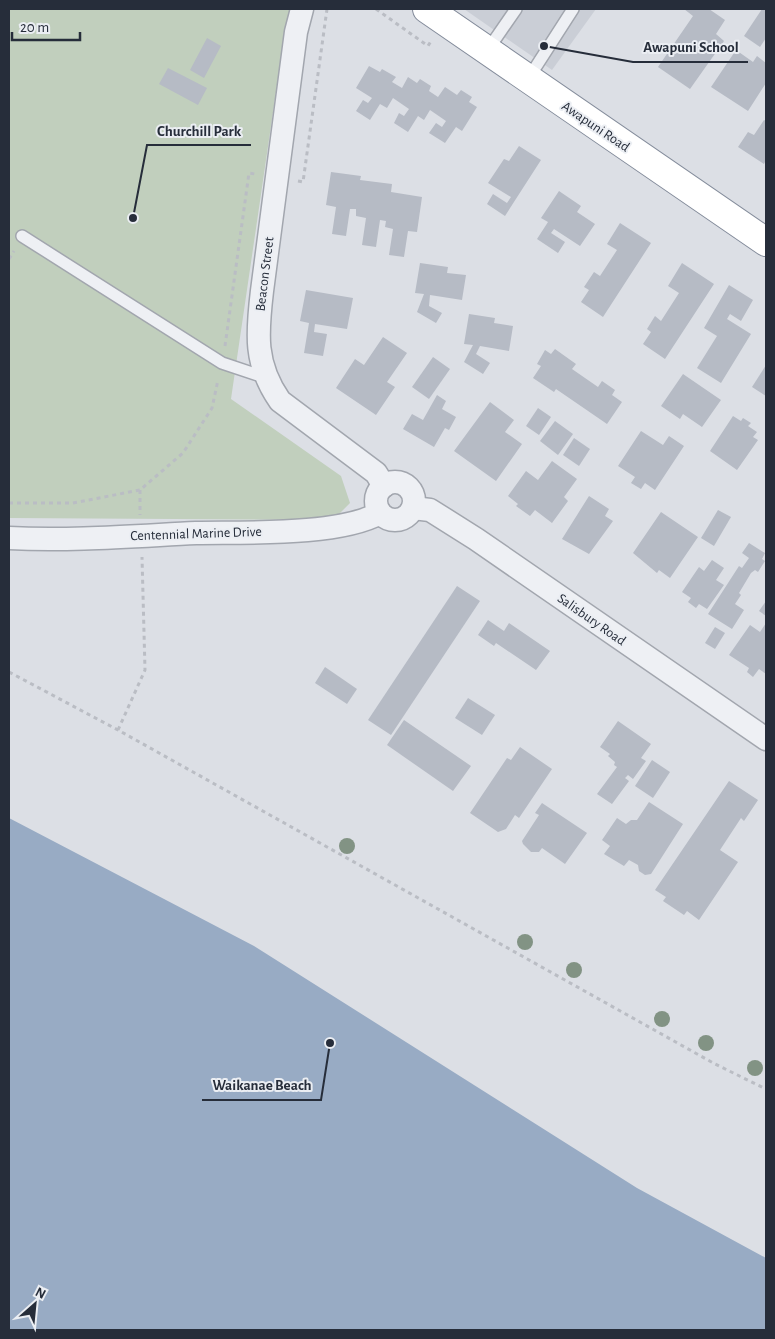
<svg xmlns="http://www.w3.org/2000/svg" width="775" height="1339" font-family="'Alegreya Sans',sans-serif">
	<rect width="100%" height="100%" fill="#dcdfe5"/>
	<polygon fill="#caced6" points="464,9 596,9 552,70"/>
	<polygon fill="#c1cfbd" points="9,9 293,9 284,37 231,399 341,476 350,503 333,520 9,518"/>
	<polygon fill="#98abc4" points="9,818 254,946 637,1188 766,1258 766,1330 9,1330"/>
	<g fill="#b6bbc5">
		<polygon points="684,9 709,9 725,20 716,34 724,41 690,89 658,67 693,16"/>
		<polygon points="762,9 766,10 766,38 760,47 744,36"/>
		<polygon points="207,38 221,46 204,78 190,70"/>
		<polygon points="736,50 753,62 757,56 766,63 766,83 748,111 711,87"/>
		<polygon points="369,66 380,72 382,69 396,77 392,82 402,88 408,77 417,83 420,79 431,86 429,91 438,97 445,87 457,95 461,90 472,97 469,102 477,107 462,131 456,127 445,143 429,133 436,123 442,127 446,121 430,110 424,120 418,116 408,132 394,123 399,113 404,116 409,109 393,98 387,108 380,104 370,120 356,111 363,100 368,103 372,98 356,88"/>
		<polygon points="168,68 207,88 198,105 159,84"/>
		<polygon points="764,120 766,121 766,160 764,164 738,147 748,132 754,135"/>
		<polygon points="519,146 541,160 505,216 487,204 493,194 507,203 511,197 488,183 504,159 509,161"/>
		<polygon points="331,172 361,176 360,180 392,184 391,192 422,197 417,232 408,231 404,257 389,255 393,229 385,227 386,221 380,220 376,247 362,245 366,218 356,216 356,209 350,209 346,236 332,234 336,207 326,205"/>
		<polygon points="559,191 581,206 577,212 595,224 580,246 554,229 551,233 565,242 558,253 537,239 548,222 541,218"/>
		<polygon points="620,223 651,243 603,317 581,302 589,290 584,287 594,272 600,276 617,250 607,244"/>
		<polygon points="420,263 448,267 447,273 466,275 462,300 430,295 429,306 442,313 436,323 417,312 424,294 415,293"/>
		<polygon points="682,263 714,284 665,359 643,344 651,332 647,329 655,316 661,321 679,293 668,286"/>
		<polygon points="729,285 753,300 741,321 730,314 727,319 751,334 721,383 697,368 717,336 704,328"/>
		<polygon points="306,290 353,298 347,329 315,324 314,332 327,334 323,356 304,353 309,323 300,321"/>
		<polygon points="469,314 495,318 494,323 513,326 509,351 480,346 476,354 490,363 483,374 464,362 473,345 464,344"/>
		<polygon points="383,337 407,353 387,382 395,387 376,415 336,388 355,359 364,365"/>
		<polygon points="555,349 576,364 572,369 598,387 602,381 615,390 612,395 622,402 607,424 556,389 554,392 533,378 541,366 537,364 545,350 551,354"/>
		<polygon points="433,357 450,369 429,399 412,387"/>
		<polygon points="766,365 766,396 752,387"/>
		<polygon points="683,374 721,400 702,427 683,414 680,419 661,406"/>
		<polygon points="437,395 446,401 442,409 456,417 449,430 445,428 434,447 403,429 412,414 423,420"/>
		<polygon points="490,402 514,420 505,432 522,444 496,481 454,451"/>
		<polygon points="538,408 551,417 539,435 526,426"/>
		<polygon points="733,416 741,421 743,418 751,423 748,426 757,432 753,437 758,440 737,470 710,451"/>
		<polygon points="555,421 573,434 558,455 540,441"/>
		<polygon points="641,431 663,445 669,436 684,446 655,490 645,483 641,489 631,483 635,477 618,466"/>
		<polygon points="574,438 590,449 579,466 563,455"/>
		<polygon points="552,461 577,479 564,497 568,501 552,523 535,510 530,516 516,506 518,504 508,496 526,471 538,480"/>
		<polygon points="589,496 609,509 605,516 613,521 589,554 562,539"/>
		<polygon points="718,510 731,517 714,546 701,538"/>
		<polygon points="661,512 698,537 670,578 659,570 657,573 633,553"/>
		<polygon points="749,543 765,553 762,559 765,561 758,572 755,570 751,573 739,593 741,595 735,604 744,610 732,629 708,614 739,566 742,568 749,558 742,553"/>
		<polygon points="712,560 724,568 716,580 724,585 707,609 699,604 696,608 688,602 691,598 682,592 699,567 704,571"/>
		<polygon points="457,586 480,601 391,735 368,720"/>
		<polygon points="766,601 766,616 759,611"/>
		<polygon points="488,620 504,631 509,623 550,651 536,670 496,643 494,646 478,635"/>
		<polygon points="766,623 766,674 759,669 753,677 747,672 749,668 729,655 750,625 760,632"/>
		<polygon points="715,627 725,633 715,649 705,643"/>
		<polygon points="325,667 357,689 347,704 315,683"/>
		<polygon points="468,698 495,715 482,735 455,718"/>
		<polygon points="404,720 471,766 453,791 387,745"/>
		<polygon points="618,721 651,744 641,758 646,761 633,779 628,775 625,778 629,781 612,804 597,794 617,767 614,765 615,762 608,756 610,754 600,747"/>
		<polygon points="520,747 552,769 519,818 515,815 506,829 498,832 470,813 507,758 511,760"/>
		<polygon points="652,760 670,772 653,798 635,786"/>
		<polygon points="729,781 758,800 744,821 741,818 720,850 738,862 699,920 687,911 684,915 663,901 666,897 655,890"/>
		<polygon points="649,802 683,824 651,874 645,875 639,871 638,865 629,860 624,866 604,854 610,846 602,840 617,818 626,824 631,820 637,820"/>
		<polygon points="542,803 587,833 565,864 542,848 539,852 531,852 523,844 522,841 539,815 535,813"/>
	</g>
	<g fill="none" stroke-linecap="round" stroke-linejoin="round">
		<g stroke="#a2a6ae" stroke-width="14">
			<g id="service">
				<polyline points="487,51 516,9"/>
				<polyline points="528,79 573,9"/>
				<polyline points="22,236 222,363 267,378"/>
			</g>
		</g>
		<g stroke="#a2a6ae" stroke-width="25">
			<g id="minor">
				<path d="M 302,9 L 296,32 L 262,291 C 257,333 254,364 280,401 L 376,473 L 384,486"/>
				<circle cx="395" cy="501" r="19"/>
				<polyline points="413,508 430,510 476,539 766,739"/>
				<path d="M 9,538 C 71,541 134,536 196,533 C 246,532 338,536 380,513"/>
			</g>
		</g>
		<g stroke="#848c9b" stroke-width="30">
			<polyline id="trunk" points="427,9 766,242"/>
		</g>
		<g stroke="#babdc4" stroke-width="3" stroke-dasharray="4 4" stroke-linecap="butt">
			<polyline points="376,9 428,46 431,41"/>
			<polyline points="298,181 303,182 327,9"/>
			<polyline points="9,259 14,251"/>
			<polyline points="225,346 249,173 255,174"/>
			<polyline points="140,490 140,515"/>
			<polyline points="9,503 73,503 140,490 183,453 212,408 218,380"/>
			<polyline points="9,672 118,730 715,1064 766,1089"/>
			<polyline points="118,730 145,670 142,557"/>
		</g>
		<use href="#service" stroke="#eef0f4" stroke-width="11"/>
		<use href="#minor" stroke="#eef0f4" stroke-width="22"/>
		<use href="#trunk" stroke="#fff" stroke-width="28"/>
	</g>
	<g fill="#829384">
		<circle cx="347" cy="846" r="8"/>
		<circle cx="525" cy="942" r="8"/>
		<circle cx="574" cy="970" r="8"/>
		<circle cx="662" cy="1019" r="8"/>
		<circle cx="706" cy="1043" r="8"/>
		<circle cx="755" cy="1068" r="8"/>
	</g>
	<g text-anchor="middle" stroke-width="4" stroke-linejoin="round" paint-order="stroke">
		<g font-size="14" fill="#262d3a" stroke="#ebeef3">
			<text transform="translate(596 126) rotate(34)" y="5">Awapuni Road</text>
			<text transform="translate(264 274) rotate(-83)" y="5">Beacon Street</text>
			<text transform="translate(196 533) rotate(-2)" y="5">Centennial Marine Drive</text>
			<text transform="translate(592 619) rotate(35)" y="5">Salisbury Road</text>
		</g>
	</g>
	<path fill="none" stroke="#262d3a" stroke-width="2" d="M544 46L633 62H748M133 218L147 145H251M330 1043L321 1100H202"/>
	<g fill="#262d3a" stroke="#ebeef3" stroke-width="2">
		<circle cx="544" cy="46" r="5"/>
		<circle cx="133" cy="218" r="5"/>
		<circle cx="330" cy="1043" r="5"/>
	</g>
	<g font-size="15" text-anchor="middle" font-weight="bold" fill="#262d3a" stroke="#ebeef3" stroke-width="4" stroke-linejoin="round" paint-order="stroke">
		<text x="691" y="52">Awapuni School</text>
		<text x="199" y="136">Churchill Park</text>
		<text x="262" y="1090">Waikanae Beach</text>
	</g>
	<rect width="775" height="1339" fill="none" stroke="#262d3a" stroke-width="20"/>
	<g transform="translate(35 1304) rotate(27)" stroke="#ebeef3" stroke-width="4" paint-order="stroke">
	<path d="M0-4L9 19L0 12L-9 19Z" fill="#262d3a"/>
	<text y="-8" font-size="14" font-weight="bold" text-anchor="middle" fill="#262d3a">N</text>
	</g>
	<path d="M12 32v8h68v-8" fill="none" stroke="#262d3a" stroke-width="2.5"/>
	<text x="20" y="32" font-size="15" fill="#262d3a" stroke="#ebeef3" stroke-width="4" paint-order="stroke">20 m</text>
</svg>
